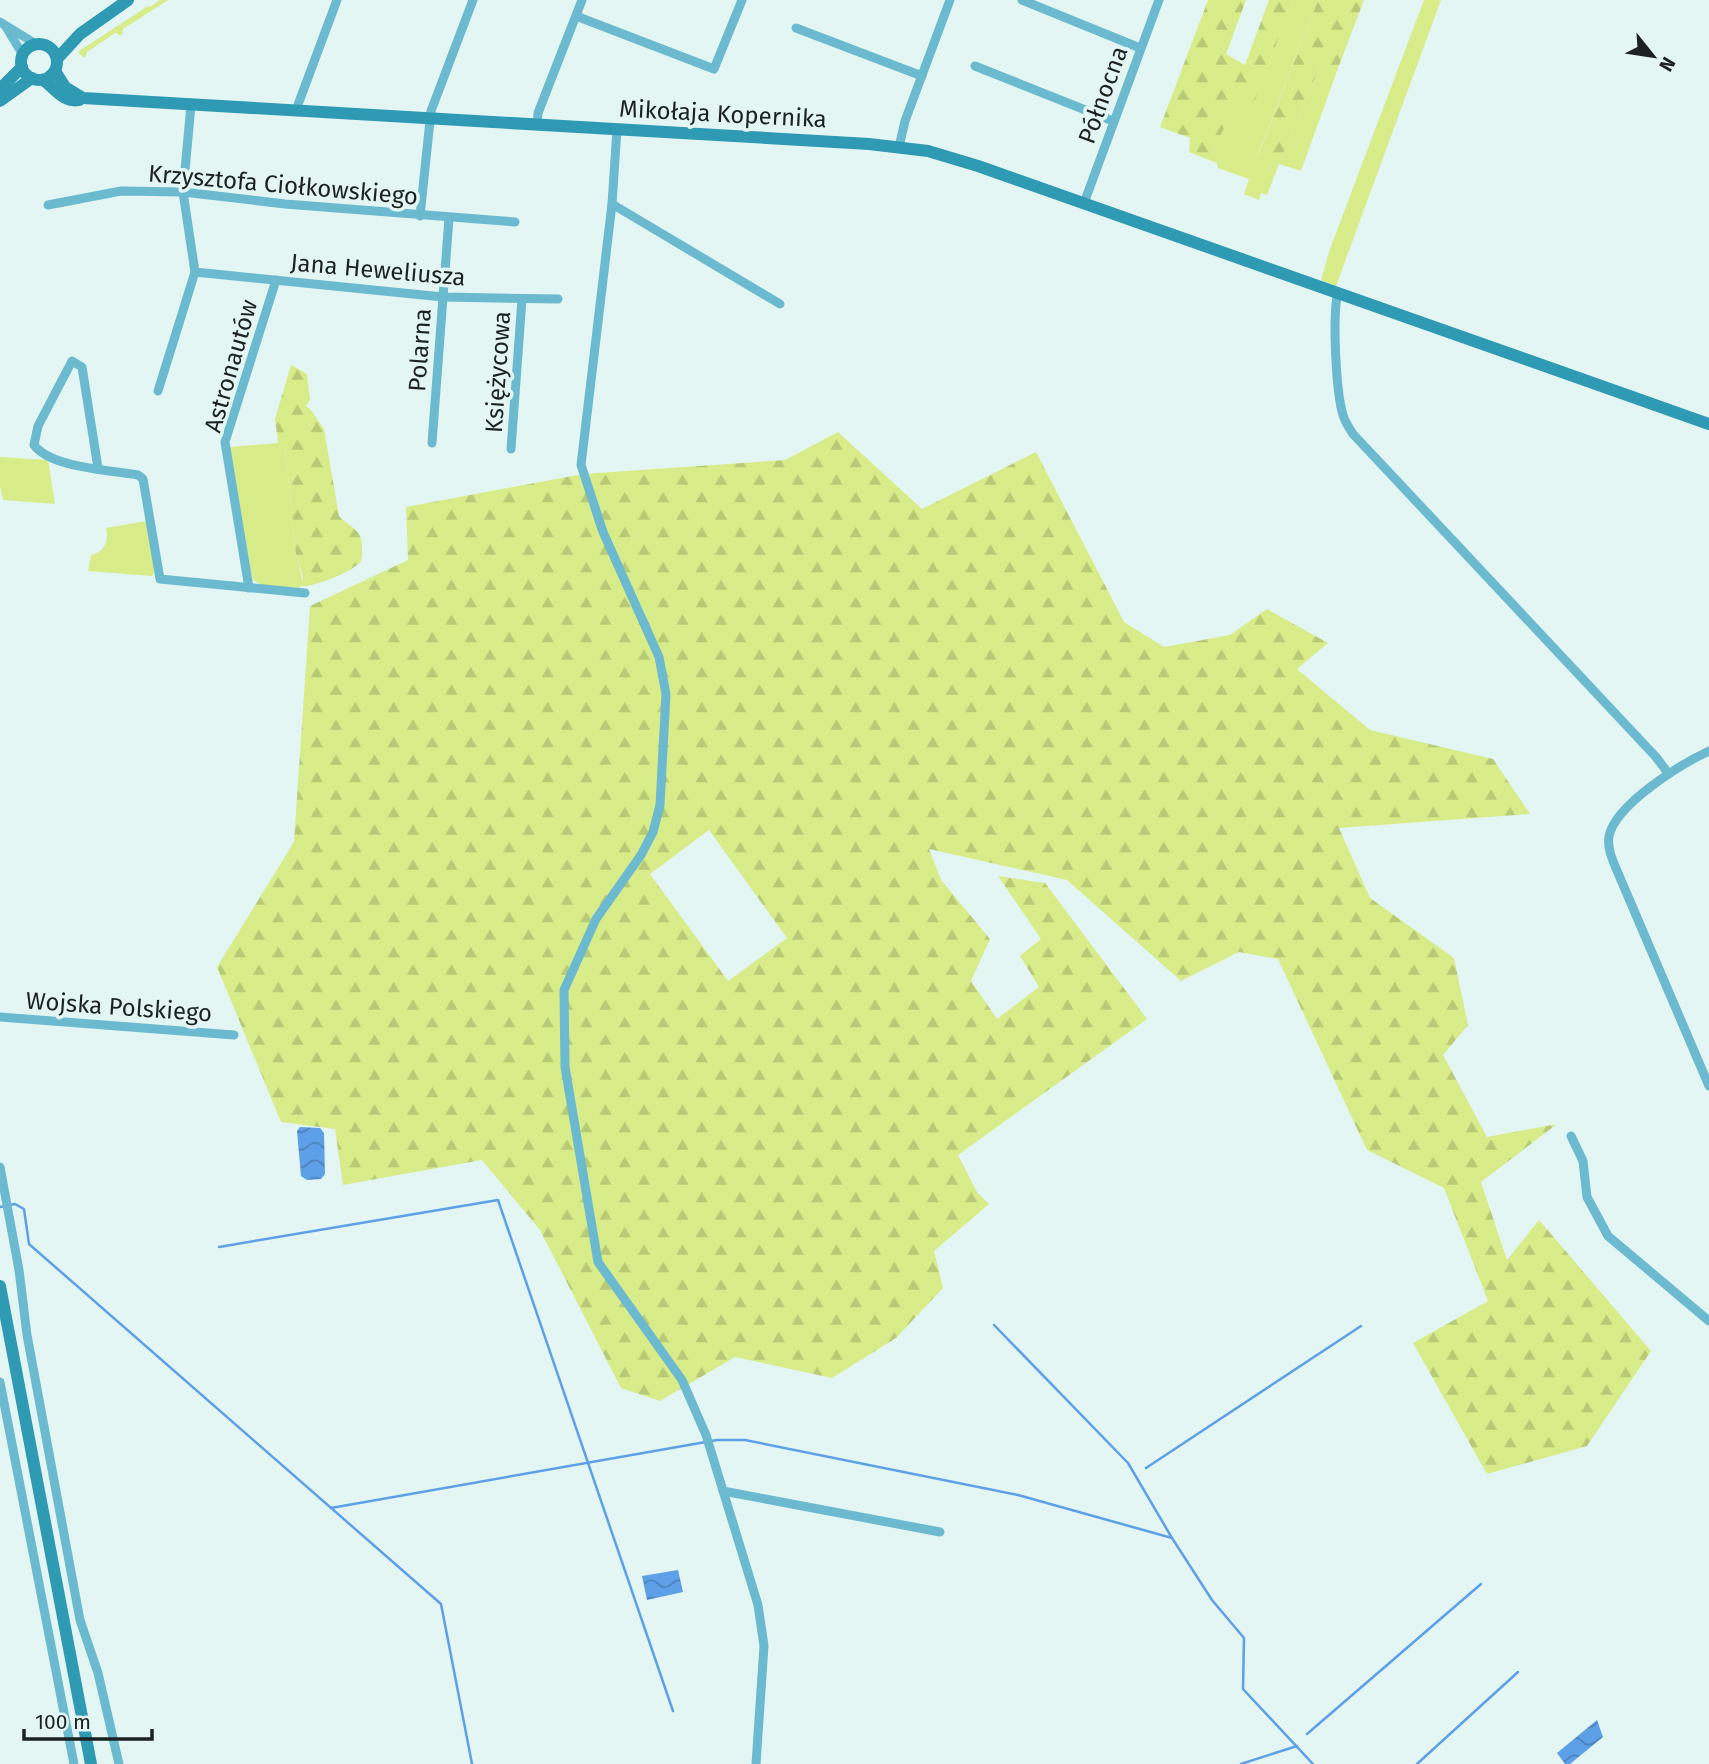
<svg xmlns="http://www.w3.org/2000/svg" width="1709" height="1764" font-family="'Fira Sans',sans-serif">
	<defs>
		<pattern id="forest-firs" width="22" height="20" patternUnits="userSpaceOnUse" patternTransform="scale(1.75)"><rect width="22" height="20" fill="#d8ec89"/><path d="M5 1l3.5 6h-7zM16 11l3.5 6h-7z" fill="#b9ca76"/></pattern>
		<pattern id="water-waves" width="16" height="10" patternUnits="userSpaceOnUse" patternTransform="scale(1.75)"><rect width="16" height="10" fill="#5da0e7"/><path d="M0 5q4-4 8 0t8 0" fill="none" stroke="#4c82bb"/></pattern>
	</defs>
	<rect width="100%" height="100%" fill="#e3f6f3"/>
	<g fill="#d8ec89">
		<polygon points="160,0 168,0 123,29 122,36 115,33 87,52 85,58 79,54 79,51 148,6 150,7"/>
		<polygon points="1293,0 1318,0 1257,157 1279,164 1320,66 1337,71 1301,171 1279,164 1267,195 1261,193 1259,200 1244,194 1249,179 1218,168 1217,163 1209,160 1239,95 1254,102"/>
		<polygon points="1424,0 1441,0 1336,286 1321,280 1330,249"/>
		<polygon points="278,443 285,446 296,555 303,583 299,588 262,585 252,579 230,447"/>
		<polygon points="0,457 48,460 55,504 3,500 0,486"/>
		<path d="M 147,521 L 156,569 L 152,576 L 88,571 L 91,555 C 105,552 109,541 106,528 Z"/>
	</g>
	<g fill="url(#forest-firs)" fill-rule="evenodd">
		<polygon points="1208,0 1246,0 1226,54 1245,65 1269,0 1293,0 1254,103 1239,96 1209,160 1189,152 1190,138 1160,127"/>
		<polygon points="1318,0 1364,0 1337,71 1320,66 1279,164 1257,158"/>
		<path d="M 291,365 L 307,374 L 310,400 L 306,406 L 311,410 L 324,429 L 339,516 C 346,524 359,529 361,539 C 362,545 363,556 361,561 C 355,571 312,588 301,586 L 303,578 L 296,555 L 285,446 L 278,443 L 275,419 Z"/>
		<path d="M 838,432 L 922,509 L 1036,452 L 1124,622 L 1164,647 L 1230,635 L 1267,609 L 1328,643 L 1297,669 L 1370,730 L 1493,759 L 1530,814 L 1339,828 L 1370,898 L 1454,958 L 1468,1025 L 1443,1055 L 1487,1137 L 1557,1124 L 1481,1182 L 1507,1260 L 1539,1220 L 1651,1351 L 1587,1446 L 1487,1474 L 1413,1343 L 1488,1301 L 1444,1188 L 1367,1150 L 1278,959 L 1239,952 L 1181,981 L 1067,880 L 929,849 L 941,880 L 990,939 L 971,981 L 997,1019 L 1039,987 L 1020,956 L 1041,939 L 998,876 L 1045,883 L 1147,1019 L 958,1155 L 977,1192 L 989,1204 L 934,1251 L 943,1288 L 896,1338 L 832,1378 L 735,1357 L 660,1401 L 621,1388 L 540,1230 L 482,1160 L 343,1185 L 335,1129 L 281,1122 L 217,967 L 294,842 L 310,606 L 408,560 L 406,507 L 583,474 L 785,460 ZM 709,830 L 787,938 L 728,981 L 650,874 Z"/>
	</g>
	<g fill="url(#water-waves)">
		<polygon points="300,1127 320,1128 324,1133 325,1174 321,1179 307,1180 301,1176 297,1131"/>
		<polygon points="678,1570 683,1592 647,1600 642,1576"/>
		<polygon points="1597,1720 1603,1737 1570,1764 1565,1764 1557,1753"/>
	</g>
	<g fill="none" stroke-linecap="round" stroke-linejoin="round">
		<g stroke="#5da0e7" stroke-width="2.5">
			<polyline points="0,1207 15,1204 24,1209 29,1244 441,1604 472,1764"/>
			<polyline points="219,1247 498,1200 673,1711"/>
			<polyline points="994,1325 1128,1463 1172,1538"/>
			<polyline points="1146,1468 1361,1326"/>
			<polyline points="331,1508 717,1440 745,1440 1018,1495 1172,1538 1212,1600 1244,1638 1243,1689 1313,1764"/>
			<polyline points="1307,1734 1481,1584"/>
			<polyline points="1241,1764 1297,1746"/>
			<polyline points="1417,1764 1518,1672"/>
		</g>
		<g stroke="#6bbacf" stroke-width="9">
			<polyline points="1022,0 1140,48"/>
			<polyline points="576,16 714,69 742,0"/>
			<polyline points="0,22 36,44"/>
			<polyline points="6,27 23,55"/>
			<polyline points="796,28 922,76"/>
			<polyline points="975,66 1113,121"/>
			<polyline points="296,110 337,0"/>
			<polyline points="537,125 538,113 582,0"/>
			<polyline points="617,129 612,204 581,465 603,532 659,657 666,694 660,805 653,832 641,855 596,919 564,990 565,1067 598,1262 682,1380 706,1435 758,1605 764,1646 756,1764"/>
			<polyline points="899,147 905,121 950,0"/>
			<polyline points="1084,203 1159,0"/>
			<polyline points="612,204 780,304"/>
			<polyline points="48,205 121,191 183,192 285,204 515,222"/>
			<polyline points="420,216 431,111 473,0"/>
			<polyline points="195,272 443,297 558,299"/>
			<path d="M 1338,292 C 1332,315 1336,392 1343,415 C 1345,422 1349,428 1353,434 L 1656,757 L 1668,773"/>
			<polyline points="158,391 195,272 183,192 191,105"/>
			<polyline points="432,443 449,218"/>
			<polyline points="511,449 522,299"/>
			<path d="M 98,468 L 82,367 L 72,361 L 38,426 L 34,445 C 51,468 110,470 138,475 L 143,479 L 160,579 L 305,593"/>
			<polyline points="249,588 225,442 276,280"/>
			<path d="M 1709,751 C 1681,764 1616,804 1609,836 C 1607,849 1613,861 1618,873 L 1709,1086"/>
			<polyline points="0,1017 234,1035"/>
			<polyline points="1571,1136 1583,1161 1587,1197 1608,1236 1709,1321"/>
			<polyline points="0,1167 19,1270 27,1335 80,1620 98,1673 119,1764"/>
			<polyline points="0,1382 74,1764"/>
			<polyline points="723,1491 940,1532"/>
		</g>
		<g stroke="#2f9ab4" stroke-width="12">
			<circle cx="39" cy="62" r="18"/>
			<polyline points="57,59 80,34 128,0"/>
			<polyline points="55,71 65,87 83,98 869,144 928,151 978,166 1709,424"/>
			<path d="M 43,80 C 55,88 63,103 79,100"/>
			<polyline points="0,89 22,67"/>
			<polyline points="0,101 32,78"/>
			<polyline points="0,1286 91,1764"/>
		</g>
	</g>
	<g text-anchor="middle" stroke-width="7" stroke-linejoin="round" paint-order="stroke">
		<g font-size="24" fill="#1b2221" stroke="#e3f6f3">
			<text transform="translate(1103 95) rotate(-70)" y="8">Północna</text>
			<text transform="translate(723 114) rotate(3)" y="8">Mikołaja Kopernika</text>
			<text transform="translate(283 185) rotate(5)" y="8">Krzysztofa Ciołkowskiego</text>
			<text transform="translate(378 270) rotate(5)" y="8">Jana Heweliusza</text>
			<text transform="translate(420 350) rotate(-86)" y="8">Polarna</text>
			<text transform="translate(231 366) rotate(-74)" y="8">Astronautów</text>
			<text transform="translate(498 372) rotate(-86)" y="8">Księżycowa</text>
			<text transform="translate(119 1007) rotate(4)" y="8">Wojska Polskiego</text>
		</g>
	</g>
	<g transform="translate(1653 56) rotate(120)" stroke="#e3f6f3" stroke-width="5" paint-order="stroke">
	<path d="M0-5L12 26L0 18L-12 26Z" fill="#1b2221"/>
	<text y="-10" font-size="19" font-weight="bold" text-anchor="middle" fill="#1b2221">N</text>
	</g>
	<path d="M24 1729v10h128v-10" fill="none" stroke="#1b2221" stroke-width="3.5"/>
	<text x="35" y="1729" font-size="21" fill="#1b2221" stroke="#e3f6f3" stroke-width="5" paint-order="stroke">100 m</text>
</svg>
